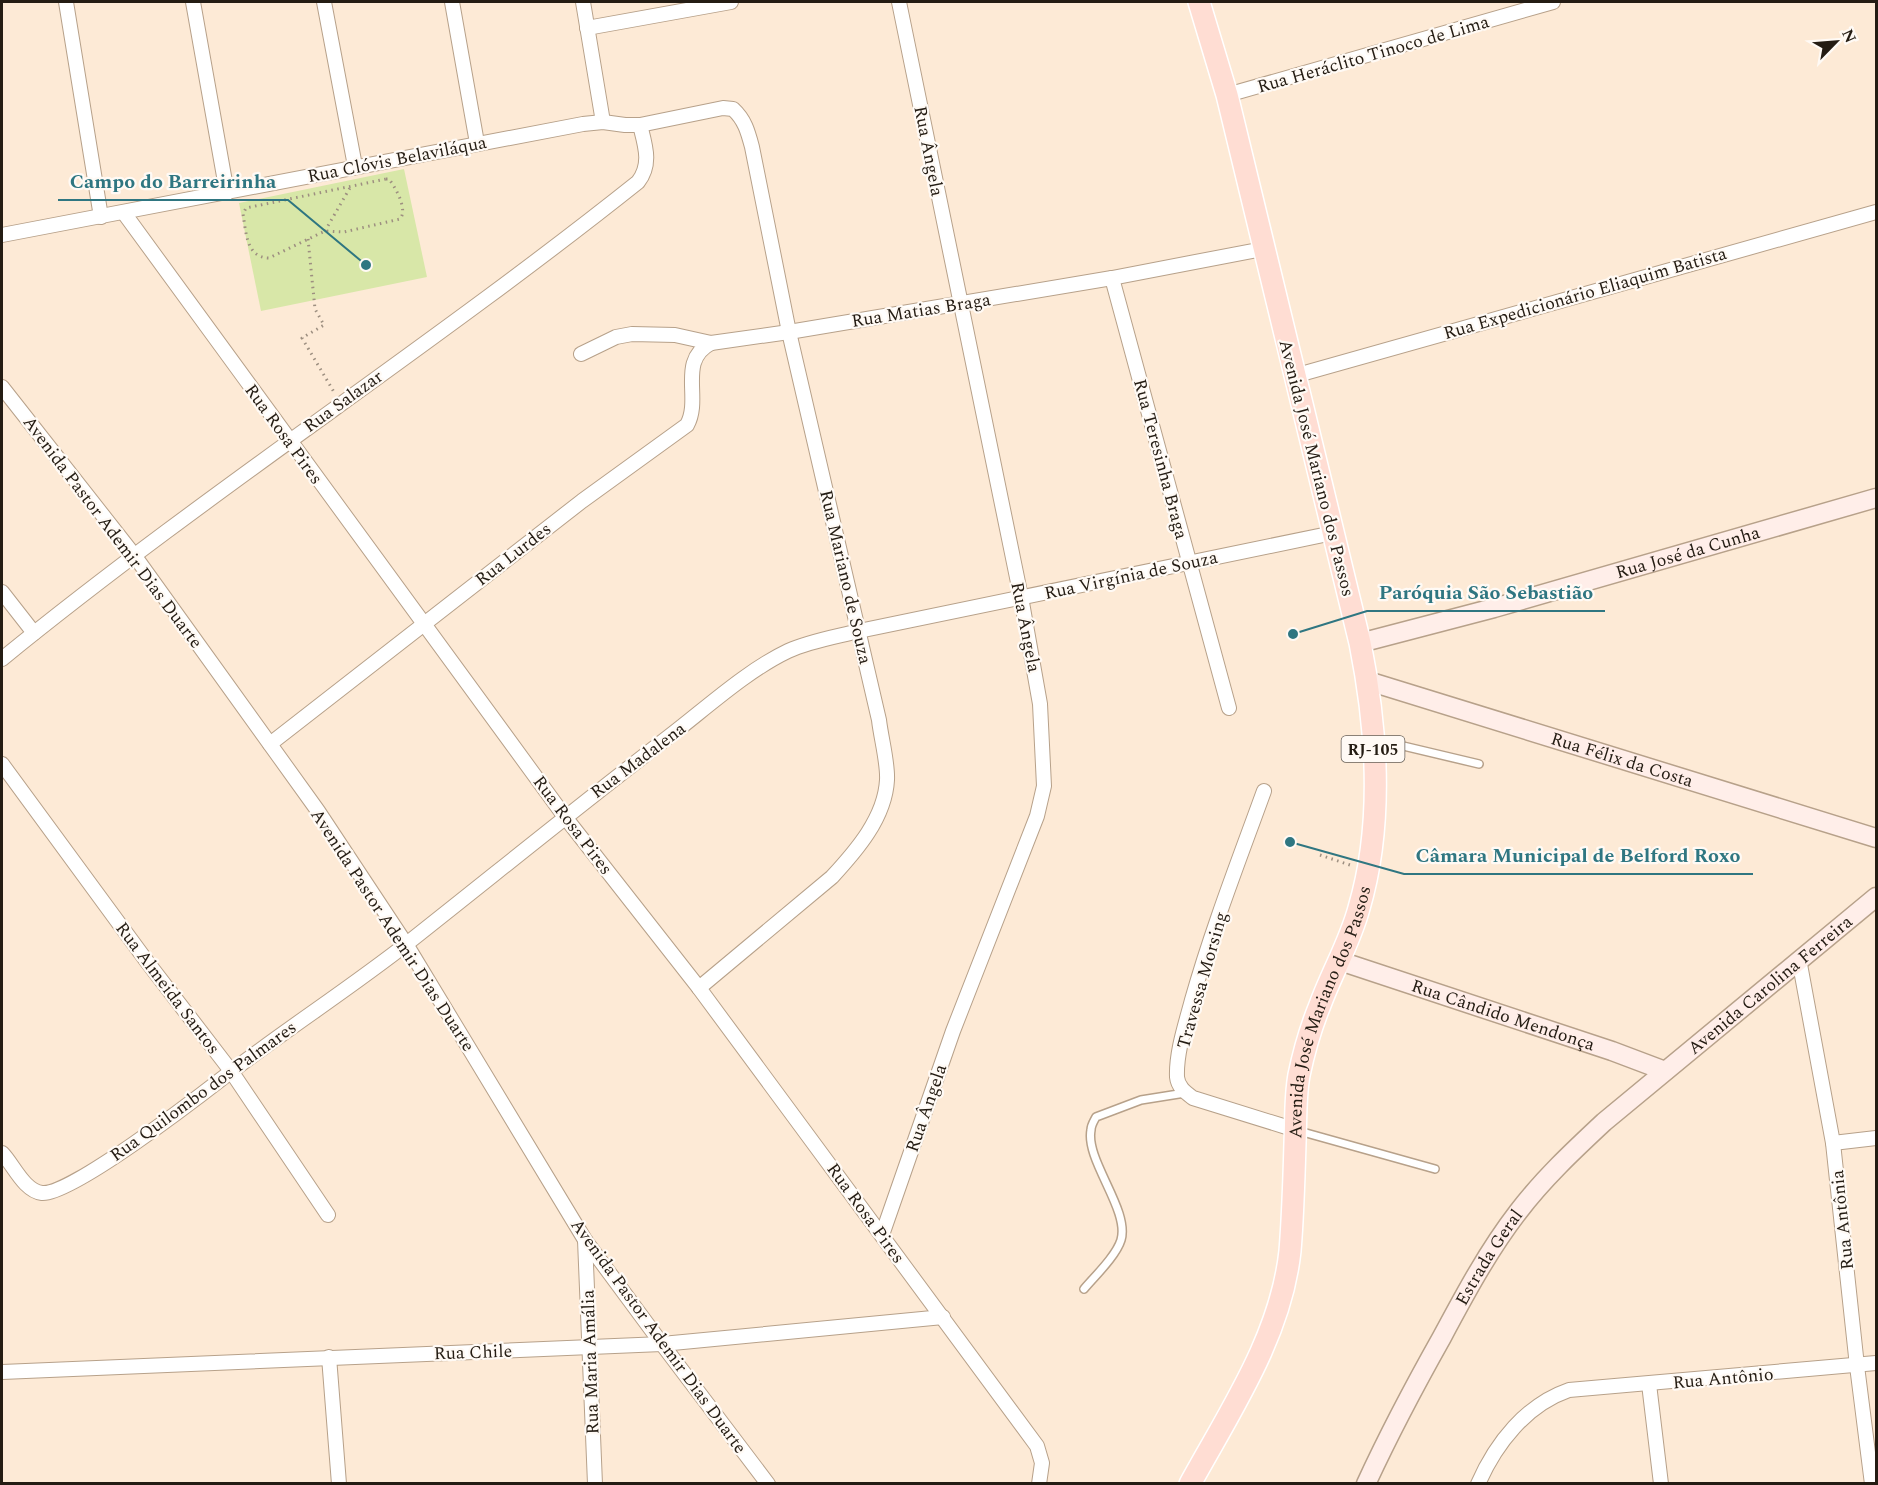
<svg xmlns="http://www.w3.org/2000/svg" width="1878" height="1485" font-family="Spectral,serif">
	<rect width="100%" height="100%" fill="#fdead6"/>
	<polygon fill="#d8e7a8" points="404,169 427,277 261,311 239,203"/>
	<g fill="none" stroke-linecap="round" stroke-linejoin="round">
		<g stroke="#b7a18a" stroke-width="10">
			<g id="lane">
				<polyline points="1378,740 1479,764"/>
				<polyline points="1299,1131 1435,1169"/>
				<path d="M 1084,1289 C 1095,1276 1116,1256 1121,1240 C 1130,1210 1085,1160 1091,1130 C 1091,1125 1094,1121 1096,1117 L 1141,1100 L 1185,1093"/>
			</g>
		</g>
		<g stroke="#b7a18a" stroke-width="16">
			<g id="street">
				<polyline points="66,2 101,217"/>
				<polyline points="193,2 227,193"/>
				<polyline points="324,2 355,166"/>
				<polyline points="452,2 477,143"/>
				<polyline points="583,2 603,122"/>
				<polyline points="587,28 731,2"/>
				<polyline points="1227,95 1553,2"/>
				<polyline points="124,213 565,817 699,988 1037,1446 1042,1463 1039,1484"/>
				<path d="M 2,235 L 583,124 L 603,122 L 625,125 L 640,125 L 723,108 L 733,109 C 745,120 748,132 752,147 L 789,332 L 879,720 C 881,738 888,763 887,780 C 885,818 856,851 832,877 L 699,988"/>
				<polyline points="1112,278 1229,708"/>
				<polyline points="581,354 616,337 632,334 675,335 711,343 789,332 1112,278 1263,249"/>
				<polyline points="1294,376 1876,212"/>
				<polyline points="2,387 134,555 318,811 406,944 585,1240 662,1344 768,1484"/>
				<polyline points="2,592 34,633"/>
				<path d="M 2,659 C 207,492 431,347 638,182 C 652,164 645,145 640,125"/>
				<path d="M 270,744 L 582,501 L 687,425 C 702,398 677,361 711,343"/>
				<polyline points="2,764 148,963 231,1071 328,1215"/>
				<path d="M 1264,791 C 1239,860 1212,929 1192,1000 C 1186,1023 1176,1052 1177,1077 C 1178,1087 1185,1092 1193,1098 L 1296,1130"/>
				<polyline points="1799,959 1833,1143 1857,1366 1872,1484"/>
				<polyline points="1833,1143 1876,1138"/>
				<path d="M 2,1153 C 13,1164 24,1191 42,1193 C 70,1196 197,1098 224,1077 C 285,1030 349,989 409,942 C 495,874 580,805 667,738 C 704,710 746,671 788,651 C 810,641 835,637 859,631 L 1333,533"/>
				<polyline points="882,1235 953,1031 1037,816 1044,786 1040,704 1021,597 899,2"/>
				<polyline points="585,1240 595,1484"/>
				<polyline points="329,1357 339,1484"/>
				<polyline points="2,1372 662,1344 943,1317"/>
				<polyline points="1649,1384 1661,1484"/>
				<path d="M 1478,1484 C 1496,1443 1526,1405 1569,1390 L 1876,1363"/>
			</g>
		</g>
		<g stroke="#b7a18a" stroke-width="21">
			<g id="secondary">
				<path id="s1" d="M 1360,643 L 1494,608 L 1876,498"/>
				<path id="s2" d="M 1368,681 L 1876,838"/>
				<path id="s3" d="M 1340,961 L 1612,1051 L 1665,1071"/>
				<path id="s4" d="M 1366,1484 C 1389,1434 1415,1385 1442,1337 C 1465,1294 1488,1251 1518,1212 C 1543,1179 1574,1150 1604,1122 L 1876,897"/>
			</g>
		</g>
		<g stroke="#fff" stroke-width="24">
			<g id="primary">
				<path id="s5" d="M 1190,1484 C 1230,1411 1281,1336 1290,1251 C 1293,1215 1294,1179 1295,1143 C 1296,1120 1295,1097 1299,1075 C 1304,1051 1311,1027 1320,1005 C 1332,972 1350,942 1359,908 C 1384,823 1377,728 1360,643 L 1227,95 L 1199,2"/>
			</g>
		</g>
		<g stroke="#9d8f80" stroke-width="3" stroke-dasharray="1.5 4.5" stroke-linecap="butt">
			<path d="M 386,179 L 389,179 C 396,188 408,210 400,219 L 344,232 L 325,231 L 269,258 C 246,258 246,231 243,214 L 246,208 Z"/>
			<polyline points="325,231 351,186"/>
			<polyline points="308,239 315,309 324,325 302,338 334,392"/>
			<polyline points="1320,855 1350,865"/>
		</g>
		<use href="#lane" stroke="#fff" stroke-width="7"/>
		<use href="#street" stroke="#fff" stroke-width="14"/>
		<use href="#secondary" stroke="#ffeee9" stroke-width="18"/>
		<use href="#primary" stroke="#ffddd3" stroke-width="21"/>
	</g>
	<g text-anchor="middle" stroke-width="4.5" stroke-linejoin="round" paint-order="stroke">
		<rect fill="#fffaf5" stroke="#665f57" stroke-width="1.5" x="1341.5" y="736" width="63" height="26" rx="4.5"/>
		<g font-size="16" font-weight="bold" fill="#241c13">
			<text x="1373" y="755">RJ-105</text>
		</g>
		<g font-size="18" fill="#241c13" stroke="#fffaf5">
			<text transform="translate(1373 54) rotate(-16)" y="6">Rua Heráclito Tinoco de Lima</text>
			<text transform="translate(929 151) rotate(79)" y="6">Rua Ângela</text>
			<text transform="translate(397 159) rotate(-11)" y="6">Rua Clóvis Belaviláqua</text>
			<text transform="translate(1585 293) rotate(-16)" y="6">Rua Expedicionário Eliaquim Batista</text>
			<text transform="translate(921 310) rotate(-9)" y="6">Rua Matias Braga</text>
			<text transform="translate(343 401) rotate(-36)" y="6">Rua Salazar</text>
			<text transform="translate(284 434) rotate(54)" y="6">Rua Rosa Pires</text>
			<text transform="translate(1161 459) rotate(75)" y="6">Rua Teresinha Braga</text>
			<text transform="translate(1317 468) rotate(76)" y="6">Avenida José Mariano dos Passos</text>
			<text transform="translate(113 532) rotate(53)" y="6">Avenida Pastor Ademir Dias Duarte</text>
			<text dy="6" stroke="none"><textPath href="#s1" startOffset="340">Rua José da Cunha</textPath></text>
			<text transform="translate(513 554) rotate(-38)" y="6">Rua Lurdes</text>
			<text transform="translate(1131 575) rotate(-12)" y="6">Rua Virgínia de Souza</text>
			<text transform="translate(846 577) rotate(77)" y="6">Rua Mariano de Souza</text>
			<text transform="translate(1026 627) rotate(79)" y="6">Rua Ângela</text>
			<text dy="6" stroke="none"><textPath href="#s2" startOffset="266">Rua Félix da Costa</textPath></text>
			<text transform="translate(638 760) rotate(-37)" y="6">Rua Madalena</text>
			<text transform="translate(573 825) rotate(53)" y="6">Rua Rosa Pires</text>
			<text transform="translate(393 930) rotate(57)" y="6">Avenida Pastor Ademir Dias Duarte</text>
			<text transform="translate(1202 980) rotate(-74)" y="6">Travessa Morsing</text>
			<text dy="6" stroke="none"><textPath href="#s4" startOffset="652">Avenida Carolina Ferreira</textPath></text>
			<text transform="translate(168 988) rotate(53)" y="6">Rua Almeida Santos</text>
			<text dy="6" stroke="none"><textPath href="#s5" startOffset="500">Avenida José Mariano dos Passos</textPath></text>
			<text dy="6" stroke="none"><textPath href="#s3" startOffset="172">Rua Cândido Mendonça</textPath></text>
			<text transform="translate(203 1091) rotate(-36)" y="6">Rua Quilombo dos Palmares</text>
			<text transform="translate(926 1108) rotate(-71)" y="6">Rua Ângela</text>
			<text transform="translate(866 1213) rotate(54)" y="6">Rua Rosa Pires</text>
			<text transform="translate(1842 1220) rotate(-96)" y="6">Rua Antônia</text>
			<text dy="6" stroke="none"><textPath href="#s4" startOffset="258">Estrada Geral</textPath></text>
			<text transform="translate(659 1336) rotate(54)" y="6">Avenida Pastor Ademir Dias Duarte</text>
			<text transform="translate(473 1352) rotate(-2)" y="6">Rua Chile</text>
			<text transform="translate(590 1362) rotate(-92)" y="6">Rua Maria Amália</text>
			<text transform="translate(1723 1378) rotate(-5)" y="6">Rua Antônio</text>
		</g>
	</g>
	<path fill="none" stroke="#2f7681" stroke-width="2" d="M366 265L288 200H58M1293 634L1367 611H1605M1290 842L1404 874H1753"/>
	<g fill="#2f7681" stroke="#fffaf5" stroke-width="2">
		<circle cx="366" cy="265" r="6"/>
		<circle cx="1293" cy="634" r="6"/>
		<circle cx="1290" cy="842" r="6"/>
	</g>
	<g font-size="20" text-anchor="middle" font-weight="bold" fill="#2f7681" stroke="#fffaf5" stroke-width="4.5" stroke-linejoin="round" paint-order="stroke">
		<text x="173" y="188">Campo do Barreirinha</text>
		<text x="1486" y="599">Paróquia São Sebastião</text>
		<text x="1578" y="862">Câmara Municipal de Belford Roxo</text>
	</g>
	<rect width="1878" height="1485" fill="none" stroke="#241c13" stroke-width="6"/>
	<g transform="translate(1836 42) rotate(65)" stroke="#fffaf5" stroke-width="4.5" paint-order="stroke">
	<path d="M0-4.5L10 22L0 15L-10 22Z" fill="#241c13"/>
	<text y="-9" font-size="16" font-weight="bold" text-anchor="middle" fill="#241c13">N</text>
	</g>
</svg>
